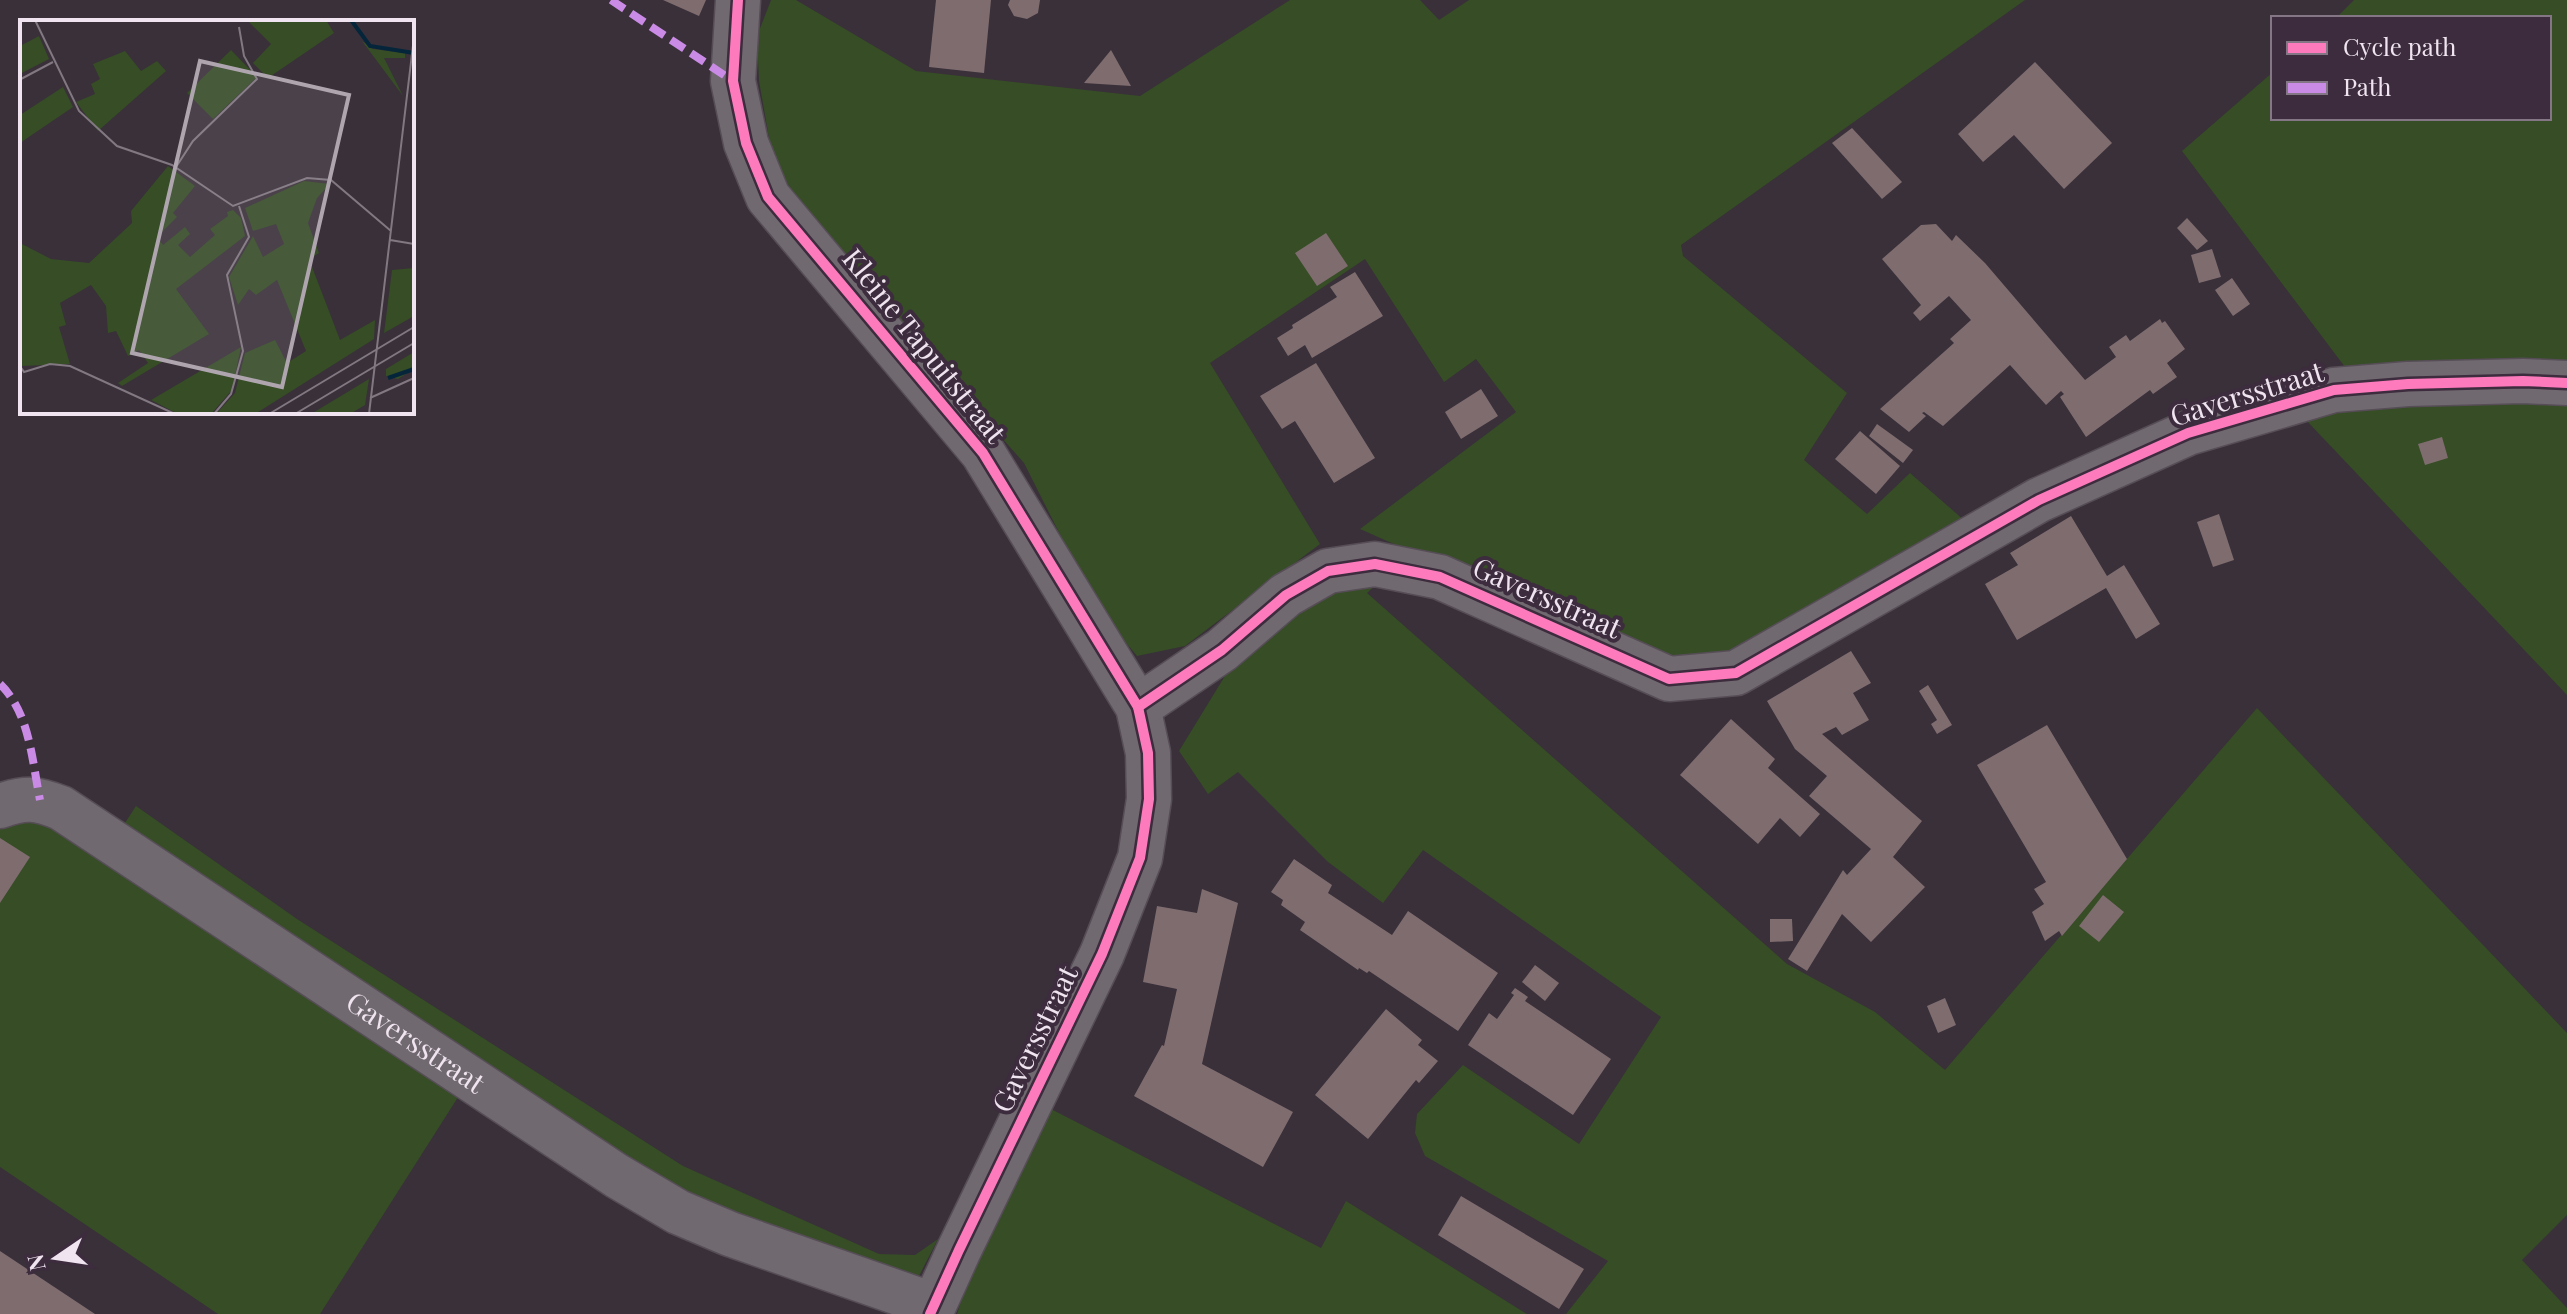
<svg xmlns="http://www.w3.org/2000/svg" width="2567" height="1314" font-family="'Playfair Display',serif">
	<rect width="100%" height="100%" fill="#393039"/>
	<g fill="#364d26">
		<polygon points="771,0 796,0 916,71 1140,96 1290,0 1420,0 1439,20 1469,0 2025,0 1681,245 1683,256 1847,393 1804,460 1867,514 1910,473 1965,521 1750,652 1664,659 1592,632 1360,529 1516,412 1476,359 1444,382 1365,259 1210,363 1320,544 1185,646 1137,656 1097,608 1024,463 804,213 772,155 759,81 757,36"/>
		<polygon points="2354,0 2567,0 2567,361 2457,360 2348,371 2182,151 2273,72 2273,118 2549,118 2549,18 2336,18"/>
		<polygon points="2444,396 2567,398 2567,695 2304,418"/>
		<polygon points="1381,580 1367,593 1787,964 1875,1012 1945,1070 2257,708 2567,1033 2567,1215 2522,1260 2567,1308 2567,1314 1566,1314 1608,1261 1425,1156 1415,1133 1417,1114 1463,1065 1579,1144 1661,1017 1423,850 1383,903 1328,862 1238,772 1208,794 1179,751 1231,666 1294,610 1343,586"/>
		<polygon points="136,806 297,919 683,1166 879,1254 915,1255 938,1239 918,1278 685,1197 123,826"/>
		<polygon points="22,809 460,1094 320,1314 218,1314 0,1167 0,819"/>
		<polygon points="1051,1109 1321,1248 1346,1201 1527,1314 957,1314 967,1282"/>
	</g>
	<g fill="#7f6c6f">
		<polygon points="663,0 706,0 699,16"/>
		<polygon points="936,0 991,0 984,73 929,67"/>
		<polygon points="1010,0 1040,0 1038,13 1027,19 1014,16 1008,5"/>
		<polygon points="1111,50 1131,86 1084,83"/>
		<polygon points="2035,62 2112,143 2064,189 2014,135 1983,162 1958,134"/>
		<polygon points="1852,128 1902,182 1882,199 1832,143"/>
		<polygon points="2187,218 2208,241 2197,250 2177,228"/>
		<polygon points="1936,224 1952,241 1956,235 1985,263 2085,380 2116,357 2109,347 2126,335 2130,341 2160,319 2162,323 2165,321 2185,349 2167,363 2177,377 2153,394 2150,390 2086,437 2060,397 2064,394 2061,391 2046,405 2010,365 1943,426 1924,412 1922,413 1926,416 1909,432 1880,409 1954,343 1950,339 1971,320 1949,296 1920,321 1913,313 1921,305 1882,259 1921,225"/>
		<polygon points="1326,233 1348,266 1317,286 1295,253"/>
		<polygon points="2212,249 2221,277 2199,283 2191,255"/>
		<polygon points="1355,272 1383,316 1312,358 1305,345 1288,356 1277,338 1293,328 1292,325 1337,297 1330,287"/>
		<polygon points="2232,278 2250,304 2233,316 2215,290"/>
		<polygon points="1316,363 1375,458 1334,483 1295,421 1282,429 1260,396"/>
		<polygon points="1481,389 1498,416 1461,439 1445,412"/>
		<polygon points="1877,424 1913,450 1903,463 1869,436"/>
		<polygon points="1860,431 1900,466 1876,494 1835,459"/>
		<polygon points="2442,437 2448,458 2425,465 2418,444"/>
		<polygon points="2219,514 2234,560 2213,567 2197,522"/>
		<polygon points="2071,516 2107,576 2124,565 2160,624 2136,639 2106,588 2017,640 1985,584 2018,565 2010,553"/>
		<polygon points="1851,651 1871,683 1853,693 1869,720 1842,735 1836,727 1822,734 1922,821 1893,857 1925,887 1871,942 1842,914 1807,971 1788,959 1843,870 1847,875 1871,849 1809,796 1827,776 1795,749 1767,701"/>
		<polygon points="1928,685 1952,725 1937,734 1931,724 1937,720 1919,691"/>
		<polygon points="1731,719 1775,759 1768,768 1820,814 1800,837 1780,818 1758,844 1680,775"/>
		<polygon points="2047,725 2127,859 2062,936 2059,931 2045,941 2032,912 2044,904 2034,889 2046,882 1977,765"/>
		<polygon points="0,838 30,857 0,903"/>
		<polygon points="1294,859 1332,885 1328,893 1392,935 1408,911 1498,973 1458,1031 1369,971 1367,973 1359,968 1358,970 1300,930 1305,922 1281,905 1283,900 1271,892"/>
		<polygon points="1202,889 1238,903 1202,1064 1293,1112 1263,1167 1134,1096 1162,1045 1164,1046 1177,989 1143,982 1157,906 1197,913"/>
		<polygon points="2103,895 2124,912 2099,942 2079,926"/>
		<polygon points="1770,919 1792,919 1793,941 1770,942"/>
		<polygon points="1535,965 1559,983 1545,1001 1522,982"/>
		<polygon points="1515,988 1528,997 1525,1001 1611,1059 1573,1115 1468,1045 1489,1013 1497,1019 1514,995 1511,993"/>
		<polygon points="1945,998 1956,1025 1938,1033 1927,1006"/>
		<polygon points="1386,1009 1422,1040 1418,1045 1438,1061 1419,1083 1416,1080 1368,1139 1315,1095"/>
		<polygon points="1461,1196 1584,1269 1559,1309 1438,1235"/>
		<polygon points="0,1251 95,1314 0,1314"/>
	</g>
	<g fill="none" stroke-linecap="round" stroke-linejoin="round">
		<g stroke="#564d56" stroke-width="47">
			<g id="minor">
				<polyline points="738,0 733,81 746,143 768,197 983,453 1138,707 1148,753 1149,799 1140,858 1102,954 959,1250 930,1314"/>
				<polyline points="1138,707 1222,650 1286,595 1328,571 1375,564 1440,577 1669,679 1736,673 2039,500 2188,433 2334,390 2408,384 2523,381 2567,383"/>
				<path id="s1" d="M 0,806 C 26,797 36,798 61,808 L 617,1176 L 678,1212 L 730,1234 L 933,1305"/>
			</g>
		</g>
		<use href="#minor" stroke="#706970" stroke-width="44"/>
		<g stroke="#ca8be6" stroke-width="8" stroke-dasharray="16 8" stroke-linecap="butt">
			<polyline points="611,0 733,81"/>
			<path d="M 0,684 C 30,713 32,761 40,800"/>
		</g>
		<g stroke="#3d2c3d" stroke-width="15">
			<g id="cycleway">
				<polyline points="738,0 733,81 746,143 768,197 983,453 1138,707 1148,753 1149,799 1140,858 1102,954 959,1250 930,1314"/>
				<polyline points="1138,707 1222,650 1286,595 1328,571 1375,564 1440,577 1669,679 1736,673 2039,500 2188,433 2334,390 2408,384 2523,381 2567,383"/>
			</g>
		</g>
		<use href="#cycleway" stroke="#fd7abc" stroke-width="10"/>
	</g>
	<g text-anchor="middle" stroke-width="8" stroke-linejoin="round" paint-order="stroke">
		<g font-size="28" fill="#efe4ef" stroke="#3d2c3d">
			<text transform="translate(924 346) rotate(51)" y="10">Kleine Tapuitstraat</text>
			<text transform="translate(2247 394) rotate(-17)" y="10">Gaversstraat</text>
			<text transform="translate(1547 598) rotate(24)" y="10">Gaversstraat</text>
			<text transform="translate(1035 1039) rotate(-64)" y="10">Gaversstraat</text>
			<text dy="10" stroke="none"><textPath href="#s1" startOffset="488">Gaversstraat</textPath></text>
		</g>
	</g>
	<g transform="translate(20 20)">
		<rect width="394" height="394" fill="#393039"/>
		<path d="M 227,0 L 306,0 L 314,13 L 248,58 L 233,43 L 251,24 ZM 19,16 L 29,39 L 0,54 L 0,26 ZM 342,21 L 353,29 L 385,33 L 385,38 L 364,38 L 383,76 ZM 211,30 L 237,57 L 193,99 L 167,73 ZM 105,31 L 121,51 L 137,41 L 146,51 L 78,111 L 56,82 L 75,74 L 71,64 L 80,59 L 73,44 ZM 43,67 L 53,87 L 0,123 L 0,95 ZM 148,146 L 175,166 L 153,193 L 157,197 L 137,217 L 143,225 L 165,207 L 170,214 L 158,225 L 170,237 L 195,215 L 190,209 L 208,196 L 207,192 L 213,190 L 221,198 L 225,216 L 156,269 L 189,314 L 102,366 L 98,363 L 128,343 L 119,330 L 108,336 L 96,311 L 88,313 L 86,286 L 71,265 L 40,283 L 46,305 L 39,307 L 50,344 L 2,346 L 0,223 L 31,239 L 69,243 L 112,203 L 111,191 ZM 284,161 L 310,164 L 297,178 L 288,203 L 299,233 L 289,239 L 320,320 L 355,300 L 354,319 L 235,394 L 196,394 L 215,373 L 225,333 L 255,320 L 267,343 L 286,331 L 257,260 L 236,275 L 229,269 L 218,285 L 209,257 L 233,216 L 243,237 L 264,224 L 256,204 L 233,211 L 225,188 ZM 394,248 L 394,296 L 364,313 L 372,250 ZM 221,327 L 212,370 L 191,394 L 158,394 L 131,380 ZM 394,332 L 394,349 L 378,359 L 366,356 L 366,349 ZM 349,359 L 345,385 L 330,394 L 291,394 Z" fill="#364d26"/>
		<path fill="none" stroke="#05253b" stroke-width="4" d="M 331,0 L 350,26 L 394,33M 368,358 L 394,349"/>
		<path fill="none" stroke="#827882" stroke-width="2" d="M 15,0 L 59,91 L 97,126 L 152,145 L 213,186 L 287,158 L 311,160 L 371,211M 1,59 L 33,42M 156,147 L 173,121 L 237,59 L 224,36 L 219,7M 370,220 L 394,224M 0,346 L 4,352 L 30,344 L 50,346 L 155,394M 350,378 L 394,358M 194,394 L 211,374 L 223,331 L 207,255 L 229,217 L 219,186M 249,394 L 394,307M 275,394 L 394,323M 349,394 L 394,17"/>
		<path fill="#afa5af" fill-opacity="0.15" stroke="#afa5af" stroke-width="4" d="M 180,41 L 329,75 L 262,367 L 112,333 Z"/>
		<rect width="394" height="394" fill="none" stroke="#efe4ef" stroke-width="4"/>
	</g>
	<rect x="2271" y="16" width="280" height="104" fill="#3d2c3d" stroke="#847684" stroke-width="2"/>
	<rect x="2287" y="42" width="40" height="12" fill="#fd7abc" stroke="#847684" stroke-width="2"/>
	<text x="2343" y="56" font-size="24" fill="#efe4ef">Cycle path</text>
	<rect x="2287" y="82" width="40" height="12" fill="#ca8be6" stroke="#847684" stroke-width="2"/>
	<text x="2343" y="96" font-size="24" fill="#efe4ef">Path</text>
	<g transform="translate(56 1258) rotate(257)" stroke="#3d2c3d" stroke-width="6" paint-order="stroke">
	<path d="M0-6L14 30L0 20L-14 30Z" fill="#efe4ef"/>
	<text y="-12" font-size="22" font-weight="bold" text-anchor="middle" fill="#efe4ef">N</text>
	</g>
</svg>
